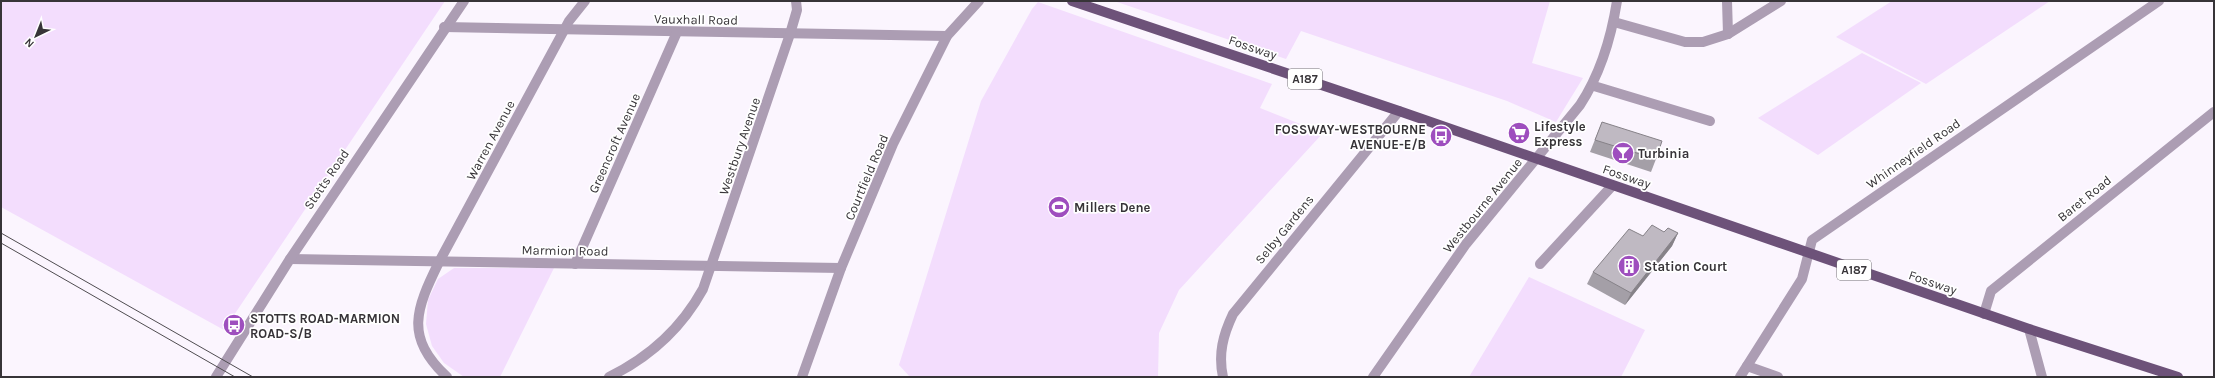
<svg xmlns="http://www.w3.org/2000/svg" width="2215" height="378" font-family="Karla,sans-serif">
	<rect width="100%" height="100%" fill="#fbf5fe"/>
	<g fill="#f3ddfd">
		<polygon points="1,1 445,1 224,330 1,207"/>
		<polygon points="1114,1 1550,1 1532,63 1583,78 1556,122 1507,101 1301,31 1286,59"/>
		<polygon points="1892,1 2050,1 1926,84 1836,37"/>
		<polygon points="1038,2 1272,84 1260,108 1323,133 1179,290 1159,333 1158,377 910,377 899,365 981,101 1032,9"/>
		<polygon points="1862,53 1921,83 1818,155 1758,118"/>
		<polygon points="454,268 554,268 500,377 464,377 444,363 432,346 426,324 428,300 438,279"/>
		<polygon points="1529,277 1645,330 1621,377 1469,377"/>
	</g>
	<g fill="none" stroke-linecap="round" stroke-linejoin="round">
		<g stroke="#ac9db3" stroke-width="10">
			<polyline points="1727,1 1728,34"/>
			<polyline points="1614,22 1685,42 1703,42 1728,34 1781,1"/>
			<polyline points="444,27 947,36"/>
			<polyline points="1594,86 1710,121"/>
			<polyline points="290,259 841,268"/>
			<polyline points="575,264 677,32"/>
			<polyline points="1540,264 1612,186"/>
			<polyline points="1984,314 1991,291 2214,112"/>
			<polyline points="2029,329 2042,377"/>
			<polyline points="1747,366 1778,377"/>
			<polyline points="216,377 290,259 464,1"/>
			<path d="M 447,377 C 404,337 416,309 439,262 L 569,21 L 585,1"/>
			<path d="M 609,377 C 650,357 681,329 703,289 L 790,34 L 797,10 L 796,1"/>
			<polyline points="802,377 841,268 893,144 947,36 979,1"/>
			<path d="M 1223,377 C 1218,354 1223,335 1233,314 L 1399,111"/>
			<path d="M 1373,377 L 1466,244 L 1580,105 C 1601,73 1611,39 1617,1"/>
			<polyline points="1740,377 1802,279 1812,240 2159,1"/>
		</g>
		<polyline stroke="#6d5279" stroke-width="10" points="1072,1 1399,111 2029,329 2178,377"/>
		<g stroke="#4f4c50" stroke-width="1">
			<polyline points="1,233 253,377"/>
			<polyline points="1,243 235,377"/>
		</g>
	</g>
	<g fill="#a49fa7">
		<polygon points="1602,122 1656,159 1651,172 1590,152"/>
		<polygon points="1664,232 1678,233 1672,246 1625,305 1587,284 1593,272 1643,236"/>
	</g>
	<polygon fill="#868288" points="1678,233 1672,246 1625,305 1631,293"/>
	<g fill="#bfb9c2" stroke="#868288">
		<polygon points="1602,122 1662,141 1656,159 1595,140"/>
		<polygon points="1652,225 1664,232 1668,228 1678,233 1631,293 1593,272 1629,229 1643,236"/>
	</g>
	<defs>
		<g id="supermarket-disc" transform="scale(1.15)"><circle r="9.5" fill="#9e4ebe" stroke="#fff"/><path d="M-6-5.5h2.5l.6 2H6L4.5 2H-2.5L-4.4-4H-6ZM-1.5 3.2a1.3 1.3 0 1 0 .1 0ZM3 3.2a1.3 1.3 0 1 0 .1 0Z" fill="#fff"/></g>
		<g id="bus-disc" transform="scale(1.15)"><circle r="9.5" fill="#9e4ebe" stroke="#fff"/><path d="M-5-6H5V4H4V6H2V4H-2V6H-4V4H-5ZM-3.5-4V0h7V-4ZM-3.5 1.2v1.5H-2V1.2ZM2 1.2v1.5H3.5V1.2Z" fill="#fff"/></g>
		<g id="bar-disc" transform="scale(1.15)"><circle r="9.5" fill="#9e4ebe" stroke="#fff"/><path d="M-6-5H6L.8 .8V4.5H3.5V6h-7V4.5H-.8V.8Z" fill="#fff"/></g>
		<g id="stadium-disc" transform="scale(1.15)"><circle r="9.5" fill="#9e4ebe" stroke="#fff"/><path d="M0-5a6.5 5 0 1 0 0 10a6.5 5 0 1 0 0-10ZM-3.5-1.8h7v3.6h-7Z" fill="#fff"/></g>
		<g id="building-disc" transform="scale(1.15)"><circle r="9.5" fill="#9e4ebe" stroke="#fff"/><path d="M-4-6H4V6H1V3H-1V6H-4ZM-2.5-4.3h1.7v1.8h-1.7ZM.8-4.3h1.7v1.8H.8ZM-2.5-1h1.7V.8h-1.7ZM.8-1h1.7V.8H.8Z" fill="#fff"/></g>
	</defs>
	<g fill-rule="evenodd">
		<use href="#supermarket-disc" x="1519" y="133"/>
		<use href="#bus-disc" x="1441" y="136"/>
		<use href="#bar-disc" x="1623" y="153"/>
		<use href="#stadium-disc" x="1059" y="207"/>
		<use href="#building-disc" x="1629" y="266"/>
		<use href="#bus-disc" x="234" y="325"/>
	</g>
	<g text-anchor="middle" stroke-width="3.5" stroke-linejoin="round" paint-order="stroke">
		<g fill="#fff" stroke="#737174" stroke-width="1">
			<rect x="1288" y="69" width="34" height="20" rx="3"/>
			<rect x="1837" y="260" width="34" height="20" rx="3"/>
		</g>
		<g font-size="12" font-weight="bold" fill="#373438">
			<text x="1305" y="83">A187</text>
			<text x="1854" y="274">A187</text>
		</g>
		<g font-size="13" fill="#373438" stroke="#fff">
			<text transform="translate(696 19) rotate(1)" y="5">Vauxhall Road</text>
			<text transform="translate(1253 47) rotate(19)" y="5">Fossway</text>
			<text transform="translate(490 140) rotate(-62)" y="5">Warren Avenue</text>
			<text transform="translate(614 143) rotate(-66)" y="5">Greencroft Avenue</text>
			<text transform="translate(739 146) rotate(-71)" y="5">Westbury Avenue</text>
			<text transform="translate(1913 153) rotate(-35)" y="5">Whinneyfield Road</text>
			<text transform="translate(1627 176) rotate(19)" y="5">Fossway</text>
			<text transform="translate(866 177) rotate(-67)" y="5">Courtfield Road</text>
			<text transform="translate(326 179) rotate(-56)" y="5">Stotts Road</text>
			<text transform="translate(2084 198) rotate(-39)" y="5">Baret Road</text>
			<text transform="translate(1482 205) rotate(-51)" y="5">Westbourne Avenue</text>
			<text transform="translate(1284 229) rotate(-51)" y="5">Selby Gardens</text>
			<text transform="translate(565 250) rotate(1)" y="5">Marmion Road</text>
			<text transform="translate(1933 282) rotate(19)" y="5">Fossway</text>
		</g>
		<g font-size="13" font-weight="bold" fill="#373438" stroke="#fff" text-anchor="start">
			<text x="1534" y="131">Lifestyle<tspan x="1534" dy="15">Express</tspan></text>
			<text x="1426" y="134" text-anchor="end">FOSSWAY-WESTBOURNE<tspan x="1426" dy="15">AVENUE-E/B</tspan></text>
			<text x="1638" y="158">Turbinia</text>
			<text x="1074" y="212">Millers Dene</text>
			<text x="1644" y="271">Station Court</text>
			<text x="250" y="323">STOTTS ROAD-MARMION<tspan x="250" dy="15">ROAD-S/B</tspan></text>
		</g>
	</g>
	<rect width="2215" height="378" fill="none" stroke="#373438" stroke-width="4"/>
	<g transform="translate(36 36) rotate(223)" stroke="#ffffff" stroke-width="3" paint-order="stroke">
	<path d="M0-3L7 15L0 10L-7 15Z" fill="#373438"/>
	<text y="-6" font-size="11" font-weight="bold" text-anchor="middle" fill="#373438">N</text>
	</g>
</svg>
